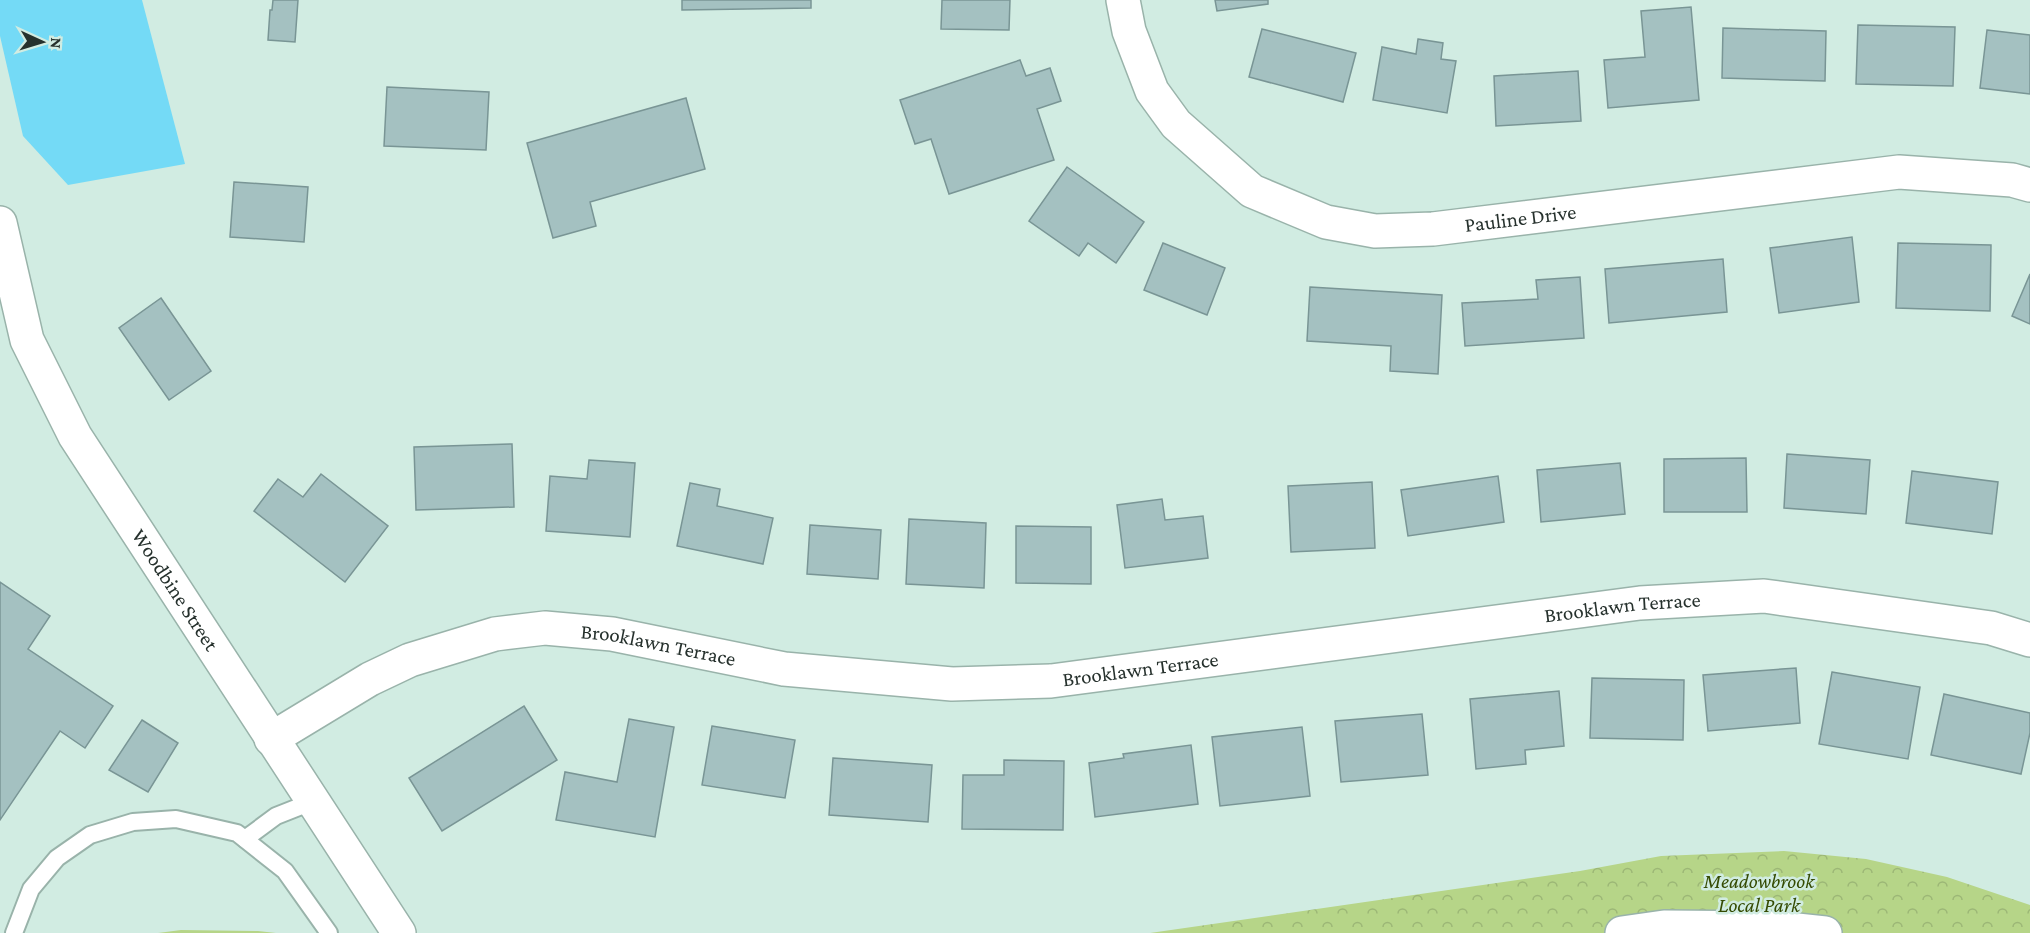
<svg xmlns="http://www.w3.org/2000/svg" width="2030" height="933" font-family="'Crimson Pro',serif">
	<defs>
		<pattern id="park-crowns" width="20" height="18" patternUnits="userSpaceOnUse" patternTransform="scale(1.5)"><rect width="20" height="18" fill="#b6d588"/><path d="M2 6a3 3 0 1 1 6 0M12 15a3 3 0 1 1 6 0" fill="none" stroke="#9cb776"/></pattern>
	</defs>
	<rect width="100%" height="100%" fill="#d1ece2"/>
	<g fill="url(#park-crowns)">
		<polygon points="1784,851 1866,859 1947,877 2030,905 2030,933 1150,933 1580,871 1661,856"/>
		<polygon points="181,930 258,931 276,933 158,933"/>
	</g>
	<polygon fill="#74daf6" points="0,0 142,0 185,164 68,185 23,136 0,36"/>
	<g fill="#a4c1c1" stroke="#799595" stroke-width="1.5">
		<polygon points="273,0 298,0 295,42 268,40 270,10 272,10"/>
		<polygon points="682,0 811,0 811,8 682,10"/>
		<polygon points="942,0 1010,0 1009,30 941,29"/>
		<polygon points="1215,0 1268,0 1268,4 1217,11"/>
		<polygon points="1691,7 1699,100 1608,108 1604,60 1645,57 1641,11"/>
		<polygon points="1858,25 1955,27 1953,86 1856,84"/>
		<polygon points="1723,28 1826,31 1825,81 1722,78"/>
		<polygon points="1262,29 1356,53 1343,102 1249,77"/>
		<polygon points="1987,30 2030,35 2030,94 1980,88"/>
		<polygon points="1418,39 1443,43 1441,59 1456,61 1447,113 1373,100 1382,47 1416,54"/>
		<polygon points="1020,60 1026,76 1050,68 1061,101 1037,109 1054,160 949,194 931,139 915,144 900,100"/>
		<polygon points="1578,71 1581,121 1496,126 1494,76"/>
		<polygon points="387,87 489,92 486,150 384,146"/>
		<polygon points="686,98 705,169 590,202 596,226 553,238 527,143"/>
		<polygon points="1067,167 1144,222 1116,263 1088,243 1079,256 1029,221"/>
		<polygon points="234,182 308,187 304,242 230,237"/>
		<polygon points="1852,237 1859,302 1779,313 1770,248"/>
		<polygon points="1163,243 1225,268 1207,315 1144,290"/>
		<polygon points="1898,243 1991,245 1990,311 1896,308"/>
		<polygon points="1723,259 1727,312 1609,323 1605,269"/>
		<polygon points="2030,274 2030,324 2012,316"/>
		<polygon points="1580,277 1584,338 1465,346 1462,303 1538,299 1536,280"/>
		<polygon points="1310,287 1442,295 1438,374 1390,371 1391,346 1307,341"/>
		<polygon points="161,298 211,371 169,400 119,328"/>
		<polygon points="512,444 514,507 416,510 414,447"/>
		<polygon points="1787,454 1870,460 1866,514 1784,508"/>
		<polygon points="1746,458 1747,512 1664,512 1664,459"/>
		<polygon points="589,460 635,463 630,537 546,531 550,476 587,479"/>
		<polygon points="1620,463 1625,514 1541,522 1537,470"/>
		<polygon points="1912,471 1998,482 1992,534 1906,523"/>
		<polygon points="321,474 388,526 345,582 254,511 278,479 303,497"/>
		<polygon points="1498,476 1504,522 1408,536 1401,490"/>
		<polygon points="1372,482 1375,548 1291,552 1288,486"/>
		<polygon points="690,483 720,489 717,506 773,518 763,564 677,546"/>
		<polygon points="1162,499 1165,520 1203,516 1208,558 1125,568 1117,505"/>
		<polygon points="909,519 986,523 984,588 906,584"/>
		<polygon points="810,525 881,530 878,579 807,574"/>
		<polygon points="1016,526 1091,527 1091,584 1016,583"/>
		<polygon points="0,582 50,616 28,649 113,706 85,748 60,731 0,820"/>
		<polygon points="1796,668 1800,723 1708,731 1703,675"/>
		<polygon points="1832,672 1920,687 1908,759 1819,744"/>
		<polygon points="1592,678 1684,680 1683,740 1590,738"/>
		<polygon points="1559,691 1564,746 1525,750 1526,764 1476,769 1470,699"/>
		<polygon points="1944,694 2030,713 2030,733 2021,774 1931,755"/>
		<polygon points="524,706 557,760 442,831 409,778"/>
		<polygon points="1422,714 1428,775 1341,782 1335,721"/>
		<polygon points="629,719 674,727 655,837 556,820 565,772 617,782"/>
		<polygon points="142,720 178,743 148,792 109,770"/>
		<polygon points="712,726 795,740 785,798 702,785"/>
		<polygon points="1302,727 1310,796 1220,806 1212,737"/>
		<polygon points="1191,745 1198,804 1095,817 1089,763 1124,758 1123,754"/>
		<polygon points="833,758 932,765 928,822 829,815"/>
		<polygon points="1004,760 1064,761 1063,830 962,829 963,775 1004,775"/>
	</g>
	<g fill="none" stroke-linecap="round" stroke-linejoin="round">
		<g stroke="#99b3aa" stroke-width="20">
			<g id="service">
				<polyline points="245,839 276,816 314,801"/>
				<polyline points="14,933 31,889 57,858 90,835 133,822 176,819 237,833 285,871 329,933"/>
			</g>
		</g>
		<g stroke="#99b3aa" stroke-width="36">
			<g id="minor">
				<path id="s1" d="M 1123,0 L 1129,31 L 1152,91 L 1176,124 L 1252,191 L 1326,222 L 1375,231 L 1433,229 L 1899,172 L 2012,180 L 2030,185"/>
				<path id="s2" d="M 0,223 L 27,340 L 75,436 L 399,933"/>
				<path id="s3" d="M 271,739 L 370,679 L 410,660 L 495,634 L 545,628 L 612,634 L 784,669 L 952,684 L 1051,681 L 1640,603 L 1764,596 L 1991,628 L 2030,640"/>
			</g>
		</g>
		<g stroke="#99b3aa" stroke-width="36">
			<polyline id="tertiary" points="1622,933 1664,927 1778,928 1825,933"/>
		</g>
		<use href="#service" stroke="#fff" stroke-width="16"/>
		<use href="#minor" stroke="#fff" stroke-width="33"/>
		<use href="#tertiary" stroke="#fff" stroke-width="33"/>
	</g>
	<g text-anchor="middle" stroke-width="5" stroke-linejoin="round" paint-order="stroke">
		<g font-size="21" fill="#26312d" stroke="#d1ece2">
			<text dy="7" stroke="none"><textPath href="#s1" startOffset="514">Pauline Drive</textPath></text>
			<text dy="7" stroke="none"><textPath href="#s2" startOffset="411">Woodbine Street</textPath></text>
			<text dy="7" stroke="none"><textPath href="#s3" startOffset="1386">Brooklawn Terrace</textPath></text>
			<text dy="7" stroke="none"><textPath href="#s3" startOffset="414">Brooklawn Terrace</textPath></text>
			<text dy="7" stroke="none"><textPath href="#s3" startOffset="900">Brooklawn Terrace</textPath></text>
		</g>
		<g font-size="21" font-style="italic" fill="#354b03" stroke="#d1ece2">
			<text x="1759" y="888">Meadowbrook<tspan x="1759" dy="24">Local Park</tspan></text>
		</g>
	</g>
	<g transform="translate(42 42) rotate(94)" stroke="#d1ece2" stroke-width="4.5" paint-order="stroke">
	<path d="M0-4.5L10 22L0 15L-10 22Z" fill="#26312d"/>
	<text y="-9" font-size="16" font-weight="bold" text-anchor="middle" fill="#26312d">N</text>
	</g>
</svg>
